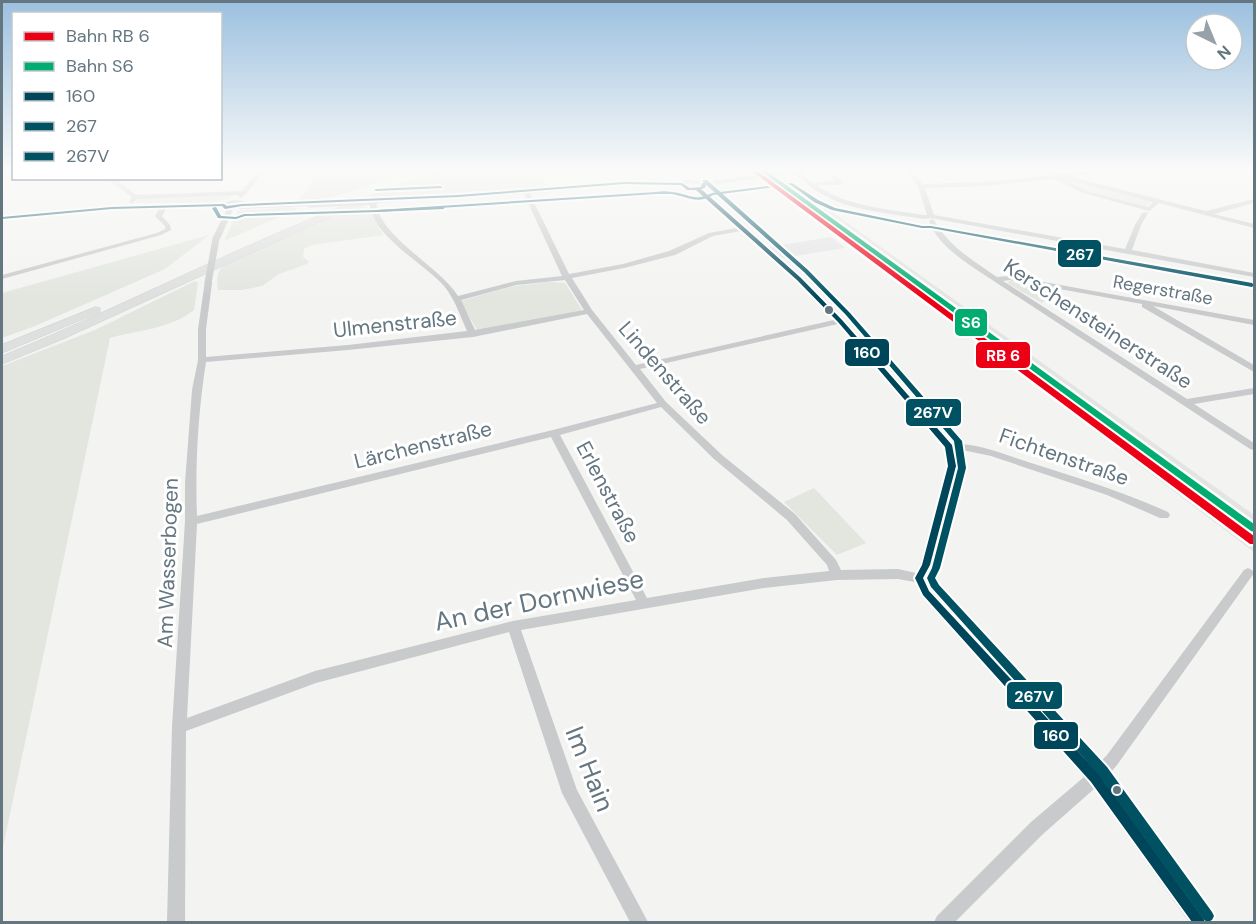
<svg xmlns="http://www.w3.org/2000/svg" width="1256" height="924" font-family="'DM Sans',sans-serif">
	<rect width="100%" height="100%" fill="#f3f3f1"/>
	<g fill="#e3e4e4">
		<polygon points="782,176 1254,515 1254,552 765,181"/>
		<polygon points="831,237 845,248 782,258 769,247"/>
	</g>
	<g fill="#e2e6df">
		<polygon points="319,169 419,169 327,199 297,201 305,192"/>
		<polygon points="471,169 535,169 548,187 384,197 419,184"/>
		<polygon points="1061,179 1068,179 1152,201 1146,206 1087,191"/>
		<polygon points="233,194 229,199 214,203 135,203 138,199"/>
		<path d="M 363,205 L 367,208 L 383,235 L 311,245 L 304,249 L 303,257 L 309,262 L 307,264 L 279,274 L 262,286 L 242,290 L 218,290 C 217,282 216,273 222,267 C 247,254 340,204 363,205 Z"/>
		<polygon points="289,207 298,209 224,241 238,211"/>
		<polygon points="209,235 165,269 35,326 2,338 2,293"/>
		<polygon points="1011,280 1059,289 1042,303 1007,283"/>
		<path d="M 195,281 L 198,283 L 194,310 C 171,329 137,330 110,338 L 2,852 L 2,366 L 95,330 Z"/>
		<polygon points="550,282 565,283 582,310 530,323 477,330 460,301 514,286"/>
		<polygon points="814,488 866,543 837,555 784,502"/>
	</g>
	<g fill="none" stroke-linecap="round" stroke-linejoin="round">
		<polyline stroke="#c8cecf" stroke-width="7" stroke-dasharray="7 4" stroke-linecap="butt" points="759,177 779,174"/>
		<g stroke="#d0d1d1" stroke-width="1">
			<g id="highway">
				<path d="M 448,169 L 461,169 L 343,211 L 63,339 L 2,364 L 2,356 C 151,295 293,216 448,169 Z"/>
				<polygon points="96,307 100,308 100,312 2,353 2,345"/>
			</g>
		</g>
		<g fill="#c8cacb" fill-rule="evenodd">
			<polygon points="260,169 266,169 246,194 241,198 238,195 137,199 132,204 129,202 132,197 106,178 114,178 136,195 242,191"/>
			<path d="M 823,169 L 829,169 L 843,183 L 840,185 L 816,185 C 847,207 888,209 924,215 L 927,215 L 918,186 L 904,169 L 910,169 L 923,184 L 983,182 L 1052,175 L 1035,169 C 1045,169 1055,174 1064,174 C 1081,174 1097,169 1114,169 L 1071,177 L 1206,211 L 1254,199 L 1254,203 L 1214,214 L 1254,224 L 1254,228 L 1159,203 L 1149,211 L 1083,193 L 1054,179 L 983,186 L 925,188 L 934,215 L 1125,249 L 1135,225 L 1142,213 L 1147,212 L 1148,213 L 1141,225 L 1132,250 L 1254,273 L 1254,277 L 931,218 L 924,219 C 889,213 849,211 818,192 C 810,187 803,180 795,174 L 779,176 L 776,174 L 779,172 L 802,170 L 805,172 L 802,174 L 815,185 L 818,182 L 835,181 ZM 1062,178 L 1153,202 L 1148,207 L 1087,191 Z"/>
			<path d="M 759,175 L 761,176 L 761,178 L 707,186 L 705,189 L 703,190 L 802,277 L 843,319 L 952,444 C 979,443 1003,454 1028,462 C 1076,477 1123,492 1168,512 L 1170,515 L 1168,518 L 1160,518 L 1107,495 L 991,456 L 967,451 L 955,450 L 957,466 L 932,565 L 925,578 L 931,590 L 1095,767 L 1107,755 L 1244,570 L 1248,568 L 1252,570 L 1254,573 L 1252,576 L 1117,765 L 1105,779 L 1205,916 L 1208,922 L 1189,922 L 1094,789 L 1043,834 L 955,922 L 934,922 L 937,916 L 1031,822 L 1084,777 L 922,596 L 915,582 L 898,579 L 837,580 L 764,588 L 521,630 L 577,790 L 648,922 L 630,922 L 562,793 L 509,632 L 316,683 L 186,731 L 185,922 L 167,922 L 172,727 L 185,521 L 185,483 L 192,390 L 198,360 L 198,329 L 205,281 L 211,281 L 212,283 L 206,329 L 206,357 L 348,345 L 467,331 C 460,316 455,299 444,286 C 425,264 366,232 370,200 L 526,190 L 624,181 L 660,180 L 681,182 L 689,179 L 704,182 ZM 690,183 L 701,185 L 690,187 L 687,184 ZM 660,184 L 680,186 L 687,190 L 696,190 L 737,228 L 709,233 L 669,251 L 623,264 L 569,274 L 530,194 L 624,185 ZM 524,194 L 562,276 L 516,281 L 458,296 C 438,265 381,238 376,203 ZM 741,231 L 796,281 L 834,320 L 636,365 L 592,310 L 572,278 L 624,268 L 675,255 L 713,236 ZM 565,280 L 584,310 L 475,330 L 461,300 L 516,285 ZM 587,314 L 657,403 L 553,430 L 197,516 C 195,465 198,413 206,362 L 348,350 L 473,337 ZM 838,324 L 944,448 L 947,466 L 920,565 L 916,573 L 898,569 L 841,570 L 836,560 L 795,514 L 722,455 L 666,402 L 640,369 ZM 661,407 L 714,459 L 787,520 L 827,565 L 829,571 L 764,578 L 647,598 L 560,435 ZM 551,437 L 636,600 L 513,621 L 315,671 L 187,718 L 197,524 Z"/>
			<polygon points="233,200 244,201 245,205 310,202 313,204 310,206 239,209 236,207 239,204 224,207 166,209 162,216 170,225 171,230 161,235 2,279 2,275 157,233 165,229 165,226 155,216 159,209 92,211 2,220 2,216 92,207 162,205 165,203 168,205 223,203"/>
			<polygon points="230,207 233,209 220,239 214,240 212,239 227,209"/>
			<path d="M 932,219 L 934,220 C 948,246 974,261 997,277 L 1010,276 L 1254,320 L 1254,325 L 1153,306 L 1254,365 L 1254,372 L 1142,307 L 1142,304 L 1010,280 L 1003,281 L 1187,399 L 1254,388 L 1254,394 L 1194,404 L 1254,443 L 1254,450 L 1250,449 L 977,270 C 958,257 937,243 929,221 Z"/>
		</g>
		<use href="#highway" fill="#dedfdf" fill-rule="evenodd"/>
		<g stroke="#c8cacb" stroke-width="7">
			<polyline points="310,204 376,201"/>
			<polyline points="208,283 216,239"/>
		</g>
		<g stroke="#fff" stroke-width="4">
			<polygon id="bus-1" points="624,182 682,183 690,188 701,187 702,183 706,183 705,188 701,189 801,278 842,320 952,445 956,466 930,565 923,578 929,591 1099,774 1203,918 1205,922 1192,922 1091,782 923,595 915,578 922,565 948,466 945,447 838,322 797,280 696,190 687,190 681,185 624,184 458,197 242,206 225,209 222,206 112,209 2,219 2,217 112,207 224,204 227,206 242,204 458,195"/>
		</g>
		<g stroke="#fff" stroke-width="4">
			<path id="bus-2" d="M 792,183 L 818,200 L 835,208 L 922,226 L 931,226 L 1252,283 L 1254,285 L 1252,287 L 931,228 L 922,228 L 832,210 L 814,202 L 791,185 L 713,195 C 698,205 686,196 671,194 C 666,194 661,194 656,194 L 377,212 L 245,216 L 236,219 L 218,218 L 212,208 L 216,207 L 221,216 L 236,217 L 244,214 L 377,210 L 656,192 C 661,191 667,191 672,192 C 690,194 694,202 712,193 Z"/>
		</g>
		<g stroke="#fff" stroke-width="4">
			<g id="bus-3">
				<polygon points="703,180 707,180 808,270 850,313 962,441 966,468 940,568 935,578 939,585 1107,767 1212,912 1214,916 1212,920 1208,922 1204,920 1099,775 931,587 927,578 932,568 958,468 954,441 846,315 804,272 703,182"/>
				<polygon points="440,186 442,187 442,188 376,191 374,190 376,189"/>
				<polygon points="442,207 444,207 444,209 377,212 375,211 377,210"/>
			</g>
		</g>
		<use href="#bus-1" fill="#00465a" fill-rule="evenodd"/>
		<use href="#bus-2" fill="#005262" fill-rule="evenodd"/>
		<use href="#bus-3" fill="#005262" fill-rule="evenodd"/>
		<g stroke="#fff" stroke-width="5">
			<polygon id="rail-1" points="749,169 755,169 1254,536 1254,544 1250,544"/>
		</g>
		<g stroke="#fff" stroke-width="5">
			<polygon id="rail-2" points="758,169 764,169 1254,524 1254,532 1251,531"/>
		</g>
		<use href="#rail-1" fill="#ec0016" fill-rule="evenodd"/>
		<use href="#rail-2" fill="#00ac6f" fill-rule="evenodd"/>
	</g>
	<linearGradient id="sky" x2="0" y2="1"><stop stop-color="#9bc0df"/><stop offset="0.57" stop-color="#fafaf9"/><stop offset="1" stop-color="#fafaf9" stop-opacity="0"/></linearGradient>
	<rect width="1256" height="298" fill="url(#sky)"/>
	<g fill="#647680" stroke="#fff" stroke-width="2">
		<circle cx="829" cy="310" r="5"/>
		<circle cx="1117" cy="790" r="5"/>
	</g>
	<g text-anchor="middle" stroke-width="6" stroke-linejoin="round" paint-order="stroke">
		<g font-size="18" fill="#647680" stroke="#fff">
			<text transform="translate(1163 290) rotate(10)" y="6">Regerstraße</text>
		</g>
		<g font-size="21" fill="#647680" stroke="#fff">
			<text transform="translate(395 324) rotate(-6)" y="7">Ulmenstraße</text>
			<text transform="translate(1098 324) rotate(33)" y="7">Kerschensteinerstraße</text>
			<text transform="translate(665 373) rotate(49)" y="7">Lindenstraße</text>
			<text transform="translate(423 445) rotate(-14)" y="7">Lärchenstraße</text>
			<text transform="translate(1064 457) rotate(19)" y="7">Fichtenstraße</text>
			<text transform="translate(608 492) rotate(62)" y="7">Erlenstraße</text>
			<text transform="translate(168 563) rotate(-88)" y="7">Am Wasserbogen</text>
		</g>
		<g font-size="26" fill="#647680" stroke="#fff">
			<text transform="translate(539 600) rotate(-12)" y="9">An der Dornwiese</text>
			<text transform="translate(590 769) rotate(68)" y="9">Im Hain</text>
		</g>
	</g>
	<g stroke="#fff" stroke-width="2">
		<rect x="1057" y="239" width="45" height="29" rx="6" fill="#005262"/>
		<rect x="954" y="308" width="34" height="29" rx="6" fill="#00ac6f"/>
		<rect x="844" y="338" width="46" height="29" rx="6" fill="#00465a"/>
		<rect x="975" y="341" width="56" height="28" rx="6" fill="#ec0016"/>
		<rect x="905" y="398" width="57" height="29" rx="6" fill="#005262"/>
		<rect x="1006" y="681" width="57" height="29" rx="6" fill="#005262"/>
		<rect x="1033" y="721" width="46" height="29" rx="6" fill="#00465a"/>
	</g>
	<g font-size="16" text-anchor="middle" font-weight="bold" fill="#fff">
		<text x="1080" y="260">267</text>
		<text x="971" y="328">S6</text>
		<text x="867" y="358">160</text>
		<text x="1003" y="361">RB 6</text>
		<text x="933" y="418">267V</text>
		<text x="1034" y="702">267V</text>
		<text x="1056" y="741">160</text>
	</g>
	<rect width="1256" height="924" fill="none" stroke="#647680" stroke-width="6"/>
	<rect x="12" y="12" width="210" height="168" fill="#ffffff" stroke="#c1c8cc" stroke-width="1.5"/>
	<rect x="24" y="32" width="30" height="9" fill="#ec0016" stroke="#c1c8cc" stroke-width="1.5"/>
	<text x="66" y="42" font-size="18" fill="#647680">Bahn RB 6</text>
	<rect x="24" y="62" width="30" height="9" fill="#00ac6f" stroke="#c1c8cc" stroke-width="1.5"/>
	<text x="66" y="72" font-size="18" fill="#647680">Bahn S6</text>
	<rect x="24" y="92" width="30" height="9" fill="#00465a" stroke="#c1c8cc" stroke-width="1.5"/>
	<text x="66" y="102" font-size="18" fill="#647680">160</text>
	<rect x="24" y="122" width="30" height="9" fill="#005262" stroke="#c1c8cc" stroke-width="1.5"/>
	<text x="66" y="132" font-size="18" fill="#647680">267</text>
	<rect x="24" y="152" width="30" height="9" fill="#005262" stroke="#c1c8cc" stroke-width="1.5"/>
	<text x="66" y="162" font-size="18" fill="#647680">267V</text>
	<g transform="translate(1214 42) rotate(137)"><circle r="28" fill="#ffffff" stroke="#c1c8cc" stroke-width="1.5"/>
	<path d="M0-4.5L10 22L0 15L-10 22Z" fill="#96a2a8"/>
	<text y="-9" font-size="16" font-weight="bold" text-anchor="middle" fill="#647680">N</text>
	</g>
</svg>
